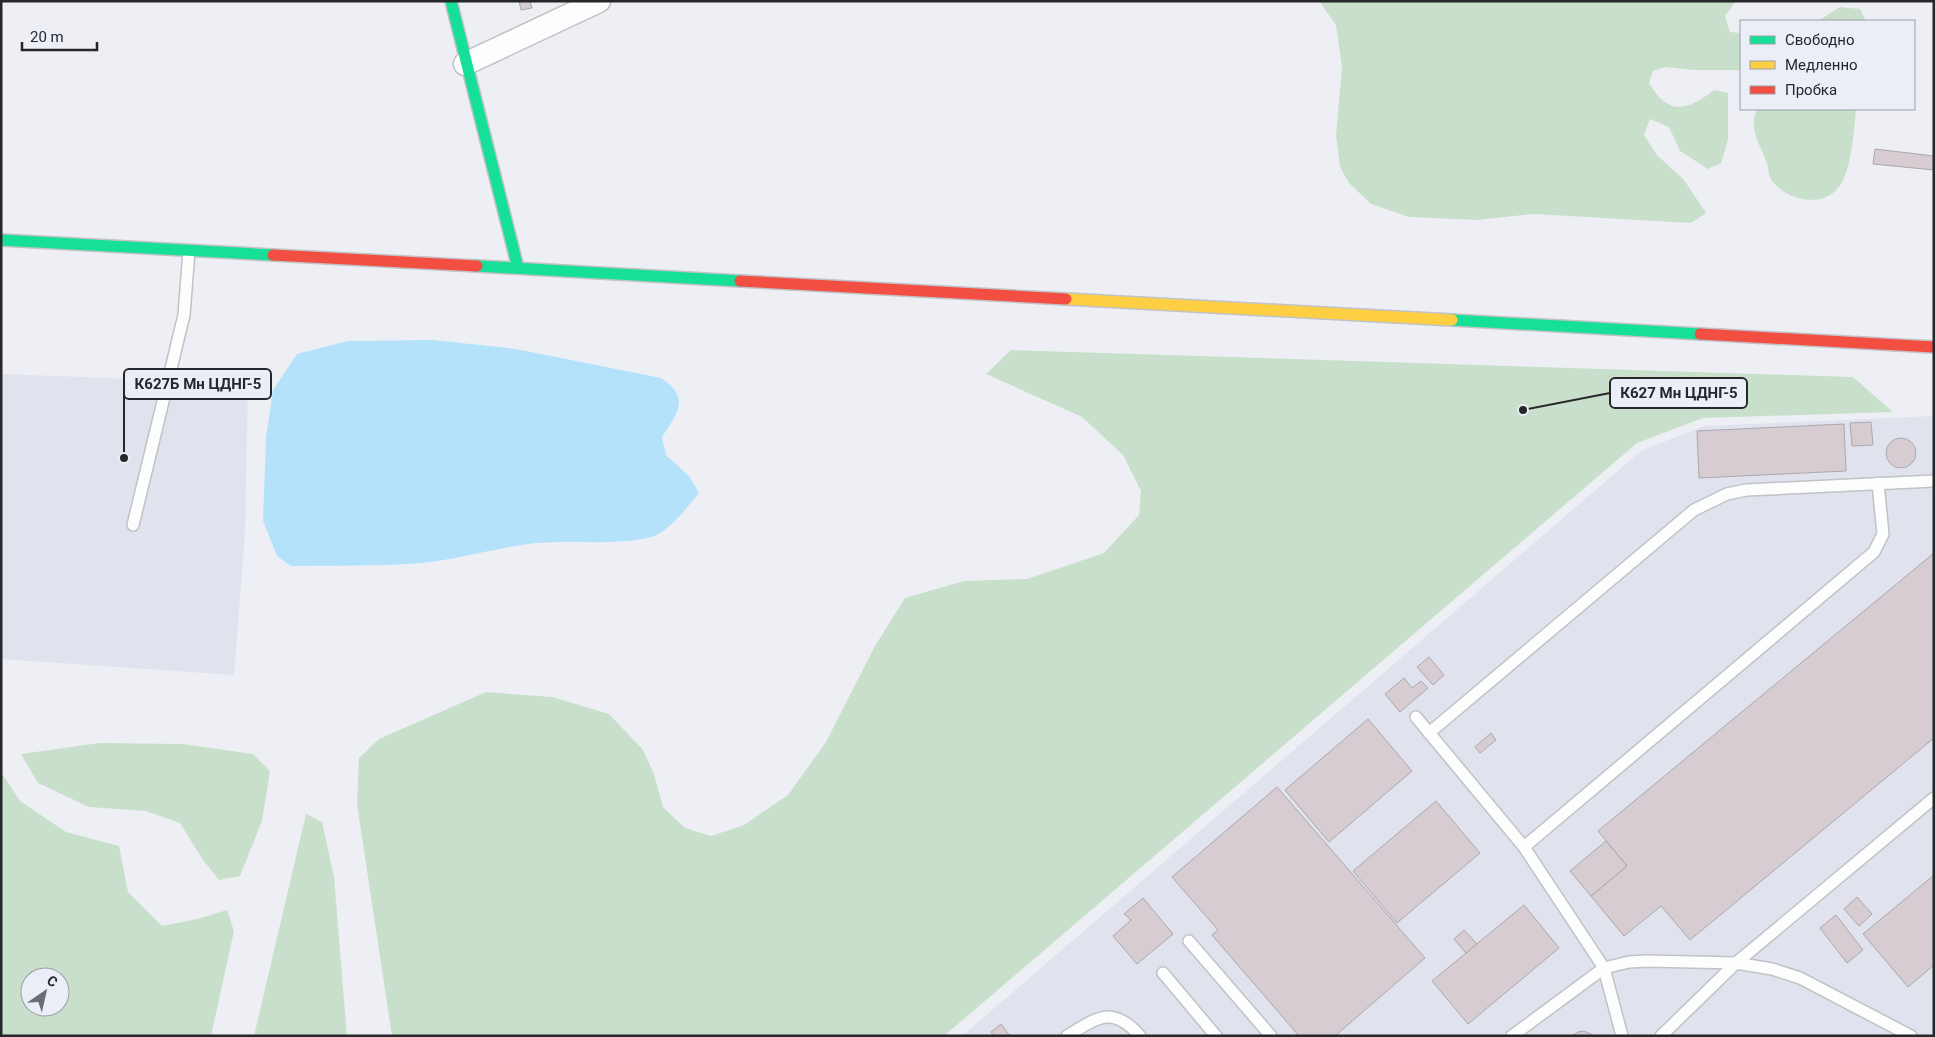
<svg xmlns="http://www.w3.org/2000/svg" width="1935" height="1037" font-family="Roboto,sans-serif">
	<rect width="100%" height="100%" fill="#eeeff4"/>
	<g fill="#e0e3ee">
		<polygon points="1,374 248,383 245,532 234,675 1,659"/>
		<polygon points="1934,416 1934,1036 962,1036 1642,450 1705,426"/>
	</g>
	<g fill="#c8e0cb" fill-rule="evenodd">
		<path d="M 1319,1 L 1736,1 L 1725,16 L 1730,32 L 1741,33 L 1741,70 L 1693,70 L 1665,67 L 1653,71 L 1649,83 C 1668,116 1687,111 1714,90 L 1728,93 L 1728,140 L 1721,163 L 1708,169 L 1680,151 L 1669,127 L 1650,119 L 1644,135 L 1657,155 L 1684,180 L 1706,213 L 1691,223 L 1534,214 L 1477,220 L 1409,217 L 1371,204 L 1349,183 L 1340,167 L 1336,135 L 1342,67 L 1336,25 Z"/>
		<polygon points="1840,7 1860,9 1866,21 1818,21"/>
		<path d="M 1757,109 L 1856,109 C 1854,130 1852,170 1839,187 C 1822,209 1787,200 1772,181 C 1768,177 1769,169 1767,163 C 1760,144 1748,129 1757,109 Z"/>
		<polygon points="1011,350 1853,377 1893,412 1703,418 1637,443 944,1036 392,1036 357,804 359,758 379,739 486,692 552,697 609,714 643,750 654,774 663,807 685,828 711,836 744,825 788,795 826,742 875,646 905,598 964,581 1027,579 1104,553 1139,515 1141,491 1123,455 1082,417 986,374"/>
		<polygon points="100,743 183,744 253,754 270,771 262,821 240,876 219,880 203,860 180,823 146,811 89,807 38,783 21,754"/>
		<path d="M 1,772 L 20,801 L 66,832 L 119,846 L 128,892 L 162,926 L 197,919 L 227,910 L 234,931 L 211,1036 L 1,1036 ZM 30,977 L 60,977 L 60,1007 L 30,1007 Z"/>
		<polygon points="306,814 322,822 334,877 347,1036 254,1036"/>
	</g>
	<path fill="#b4e2fb" d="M 433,340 L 516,349 L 661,378 C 690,397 679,411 662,437 L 666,455 L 689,476 L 699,493 C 688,506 668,533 651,537 C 614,546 575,540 537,543 C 498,547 461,559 421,563 C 378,567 334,565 291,566 L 277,556 L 263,521 L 266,438 L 273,390 L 297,354 L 348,341 Z"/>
	<g fill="#d7ccd2" stroke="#a9a8ab">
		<polygon points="519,1 530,1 532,8 521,10"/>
		<polygon points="1875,149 1934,156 1934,170 1873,164"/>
		<polygon points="1871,422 1873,445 1852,446 1850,423"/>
		<polygon points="1844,424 1846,471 1699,478 1697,431"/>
		<circle cx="1901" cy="453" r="15"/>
		<polygon points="1934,553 1934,738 1690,940 1661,906 1624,936 1591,896 1627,866 1598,831"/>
		<polygon points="1429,657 1444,675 1433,685 1417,667"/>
		<polygon points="1404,678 1412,688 1421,681 1428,688 1400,712 1385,694"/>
		<polygon points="1368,719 1412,771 1329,842 1285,790"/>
		<polygon points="1491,733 1496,740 1480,753 1475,747"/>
		<polygon points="1277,787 1425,958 1335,1036 1299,1036 1212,935 1218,930 1172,877"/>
		<polygon points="1436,801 1480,853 1397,923 1353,871"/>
		<polygon points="1606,841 1627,866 1591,896 1570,871"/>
		<polygon points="1934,875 1934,965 1908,987 1863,934"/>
		<polygon points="1857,897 1872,914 1859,926 1844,909"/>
		<polygon points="1143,898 1173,934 1137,964 1113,936 1131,920 1124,914"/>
		<polygon points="1524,905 1559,948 1468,1024 1432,981"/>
		<polygon points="1836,915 1863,950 1847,963 1820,928"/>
		<polygon points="1464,930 1477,944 1466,953 1454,939"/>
		<polygon points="1001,1024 1010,1036 994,1036 991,1032"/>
		<polygon points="1584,1031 1595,1036 1572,1036 1578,1032"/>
	</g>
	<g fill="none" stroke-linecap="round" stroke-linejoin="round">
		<g stroke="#c2c2c6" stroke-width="14">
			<g id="lane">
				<polyline points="133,525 184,315 189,251"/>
				<polyline points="1416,717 1524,847 1604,968 1622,1036"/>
				<polyline points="1429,733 1694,510 1727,494 1746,490 1934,481"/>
				<polyline points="1524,847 1874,552 1883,534 1878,483"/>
				<polyline points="1189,941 1271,1036"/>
				<polyline points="1163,973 1216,1036"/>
				<path d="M 1067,1036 C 1097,1018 1112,1004 1140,1036"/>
				<polyline points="1512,1036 1604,968 1629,962 1648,961 1736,963 1772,969 1800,978 1911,1036"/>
				<polyline points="1661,1036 1736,963 1934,798"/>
			</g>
		</g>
		<g stroke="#c2c2c6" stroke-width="25">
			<polyline id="street" points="465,64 599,1"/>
		</g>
		<g stroke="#c2c2c6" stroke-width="14">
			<g id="fast">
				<polyline points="451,1 518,268"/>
				<polyline points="1,240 273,255"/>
				<polyline points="477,266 740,281"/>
				<polyline points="1452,320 1700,334"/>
			</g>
		</g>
		<g stroke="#c2c2c6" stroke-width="14">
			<polyline id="slow" points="1066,299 1452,320"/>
		</g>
		<g stroke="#c2c2c6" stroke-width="14">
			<g id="jam">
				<polyline points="273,255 477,266"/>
				<polyline points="740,281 1066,299"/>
				<polyline points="1700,334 1934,347"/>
			</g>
		</g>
		<use href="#lane" stroke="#fcfdfd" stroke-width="11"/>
		<use href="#street" stroke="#fcfdfd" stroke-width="22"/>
		<use href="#fast" stroke="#16e098" stroke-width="11"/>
		<use href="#slow" stroke="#ffcf43" stroke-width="11"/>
		<use href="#jam" stroke="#f24e42" stroke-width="11"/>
	</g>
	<path fill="none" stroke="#26272a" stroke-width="2" d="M124 458L124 384M1523 410L1610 393"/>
	<g fill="#26272a" stroke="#ebeef7" stroke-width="2">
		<circle cx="124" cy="458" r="5"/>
		<circle cx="1523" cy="410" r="5"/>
	</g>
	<g fill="#ebeef7" stroke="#26272a" stroke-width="2">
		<rect x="124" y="369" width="147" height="30" rx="5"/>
		<rect x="1610" y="378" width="137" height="30" rx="5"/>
	</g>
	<g font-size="15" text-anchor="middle" font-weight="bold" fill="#26272a">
		<text x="198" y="389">К627Б Мн ЦДНГ-5</text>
		<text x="1679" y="398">К627 Мн ЦДНГ-5</text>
	</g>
	<rect width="1935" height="1037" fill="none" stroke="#26272a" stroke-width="5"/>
	<rect x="1740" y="20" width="175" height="90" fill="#ebeef7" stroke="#9c9ea5"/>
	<rect x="1750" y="36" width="25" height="8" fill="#16e098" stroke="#9c9ea5"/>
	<text x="1785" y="45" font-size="15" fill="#26272a">Свободно</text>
	<rect x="1750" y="61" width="25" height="8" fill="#ffcf43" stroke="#9c9ea5"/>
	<text x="1785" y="70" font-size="15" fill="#26272a">Медленно</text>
	<rect x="1750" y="86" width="25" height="8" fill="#f24e42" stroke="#9c9ea5"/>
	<text x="1785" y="95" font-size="15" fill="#26272a">Пробка</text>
	<g transform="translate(45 992) rotate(34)"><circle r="24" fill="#ebeef7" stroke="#9c9ea5"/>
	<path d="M0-4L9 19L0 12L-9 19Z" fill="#6c6d71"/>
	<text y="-8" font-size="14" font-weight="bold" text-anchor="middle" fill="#26272a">С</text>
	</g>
	<path d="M22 42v8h75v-8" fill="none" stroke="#26272a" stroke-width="2.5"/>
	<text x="30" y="42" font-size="15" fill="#26272a" stroke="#ebeef7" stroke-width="4" paint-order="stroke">20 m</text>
</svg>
